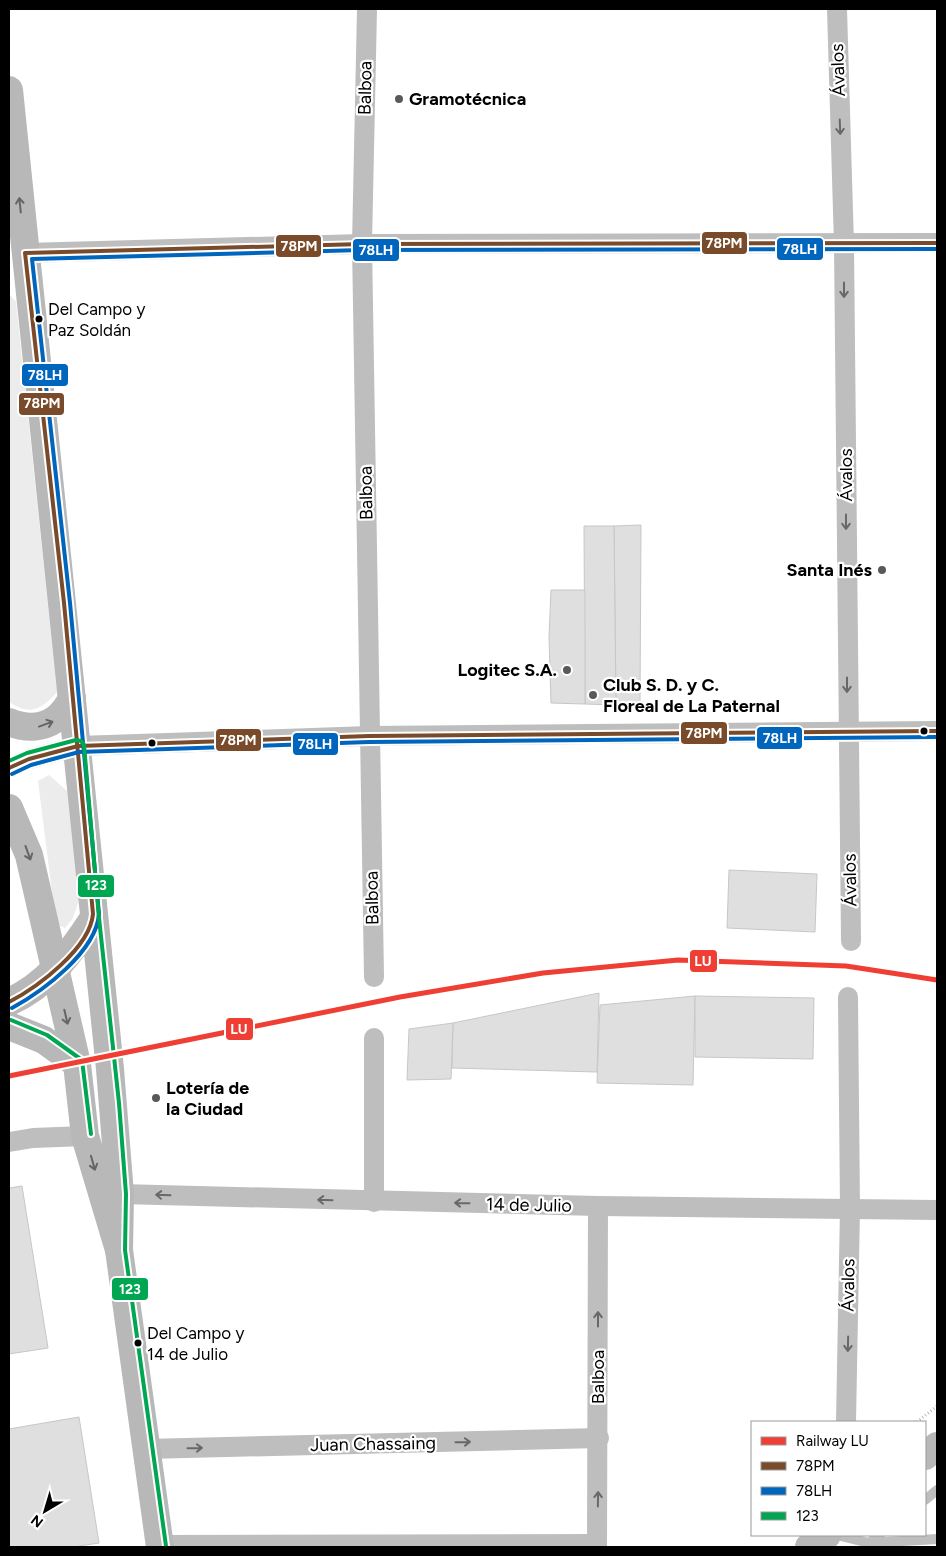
<svg xmlns="http://www.w3.org/2000/svg" width="946" height="1556" font-family="Figtree,sans-serif">
	<rect width="100%" height="100%" fill="#fff"/>
	<g fill="#ececec">
		<path d="M 9,294 L 16,302 L 57,692 C 41,710 30,716 9,702 Z"/>
		<polygon points="49,775 68,792 81,894 73,918 65,928 56,924 38,781"/>
	</g>
	<g fill="#dfdfdf" stroke="#c7c7c7">
		<polygon points="641,525 640,703 616,705 614,526"/>
		<polygon points="584,526 614,526 616,705 585,704"/>
		<polygon points="551,590 585,590 585,704 551,703 549,637"/>
		<polygon points="729,870 817,874 815,932 727,928"/>
		<polygon points="599,993 597,1072 452,1068 453,1023"/>
		<polygon points="695,996 693,1085 597,1083 600,1005"/>
		<polygon points="695,996 814,998 813,1059 695,1057"/>
		<polygon points="453,1023 451,1079 407,1080 409,1029"/>
		<polygon points="22,1186 48,1348 9,1354 9,1188"/>
		<polygon points="79,1417 99,1543 73,1547 9,1547 9,1429"/>
	</g>
	<g fill="none" stroke-linecap="round" stroke-linejoin="round">
		<polyline stroke="#b9b9b9" stroke-width="3" stroke-dasharray="1 2.5" stroke-linecap="butt" points="917,1422 937,1406"/>
		<g stroke="#bebebe" stroke-width="10">
			<polyline points="925,1500 937,1490"/>
			<polyline points="837,1535 869,1543 880,1535"/>
			<polyline points="869,1543 937,1539"/>
		</g>
		<g stroke="#bebebe" stroke-width="20">
			<polyline points="367,9 362,244 374,977"/>
			<polyline points="837,9 844,245 851,941"/>
			<polyline points="25,253 362,244 937,243"/>
			<polyline points="9,768 29,759 78,746 369,736 937,731"/>
			<polyline points="9,1142 33,1138 85,1136"/>
			<polyline points="120,1194 598,1206 937,1210"/>
			<polyline points="374,1202 374,1038"/>
			<polyline points="846,1422 850,1208 848,997"/>
			<polyline points="146,1449 599,1438"/>
			<polyline points="160,1545 597,1544"/>
			<polyline points="597,1547 598,1206"/>
		</g>
		<g stroke="#b8b8b8" stroke-width="28">
			<polyline points="9,90 110,1069 120,1194 119,1250"/>
			<path d="M 9,722 C 36,733 59,725 72,698"/>
			<polyline points="9,808 29,855 77,1064 85,1136 119,1250 160,1547"/>
			<path d="M 9,1002 C 47,985 71,953 93,919"/>
			<polyline points="9,1026 44,1040 77,1064"/>
			<polyline points="925,1456 937,1446"/>
			<polyline points="809,1547 827,1535"/>
		</g>
		<g stroke="#fff" stroke-width="8">
			<g id="bus-1">
				<polyline points="9,768 29,759 78,746 369,736 937,731"/>
				<path d="M 9,1002 C 38,987 90,948 93,914 L 64,603 L 25,253 L 362,244 L 937,243"/>
			</g>
		</g>
		<g stroke="#fff" stroke-width="8">
			<g id="bus-2">
				<polyline points="12,774 31,765 79,752 369,742 937,737"/>
				<path d="M 12,1008 C 43,991 96,952 99,914 L 70,603 L 32,259 L 362,250 L 937,249"/>
			</g>
		</g>
		<g stroke="#fff" stroke-width="8">
			<g id="bus-3">
				<polyline points="9,761 27,753 76,740 81,741 84,745 99,918 119,1103 126,1194 125,1250 166,1546"/>
				<polyline points="11,1020 47,1035 82,1060 91,1134"/>
			</g>
		</g>
		<use href="#bus-1" stroke="#7a4b2a" stroke-width="4"/>
		<use href="#bus-2" stroke="#0065bd" stroke-width="4"/>
		<use href="#bus-3" stroke="#00a651" stroke-width="4"/>
		<g stroke="#fff" stroke-width="9">
			<polyline id="rail-1" points="9,1076 400,997 543,973 678,960 846,966 937,980"/>
		</g>
		<use href="#rail-1" stroke="#ef3e33" stroke-width="5"/>
	</g>
	<defs><path id="oneway-shaft" d="M-6 0H5M1.5-3L5.5 0L1.5 3" fill="none" stroke-width="1.6" stroke-linecap="round" stroke-linejoin="round" transform="scale(1.25)"/></defs>
	<g stroke="#686868">
		<use href="#oneway-shaft" transform="translate(840 127) rotate(88)"/>
		<use href="#oneway-shaft" transform="translate(844 290) rotate(90)"/>
		<use href="#oneway-shaft" transform="translate(846 522) rotate(90)"/>
		<use href="#oneway-shaft" transform="translate(847 685) rotate(90)"/>
		<use href="#oneway-shaft" transform="translate(163 1195) rotate(-178)"/>
		<use href="#oneway-shaft" transform="translate(325 1200) rotate(-178)"/>
		<use href="#oneway-shaft" transform="translate(462 1203) rotate(-179)"/>
		<use href="#oneway-shaft" transform="translate(598 1319) rotate(-90)"/>
		<use href="#oneway-shaft" transform="translate(848 1344) rotate(91)"/>
		<use href="#oneway-shaft" transform="translate(463 1442) rotate(-1)"/>
		<use href="#oneway-shaft" transform="translate(195 1448) rotate(-1)"/>
		<use href="#oneway-shaft" transform="translate(598 1499) rotate(-89)"/>
	</g>
	<g stroke="#656565">
		<use href="#oneway-shaft" transform="translate(20 205) rotate(-96)"/>
		<use href="#oneway-shaft" transform="translate(46 724) rotate(-20)"/>
		<use href="#oneway-shaft" transform="translate(28 853) rotate(70)"/>
		<use href="#oneway-shaft" transform="translate(66 1017) rotate(77)"/>
		<use href="#oneway-shaft" transform="translate(93 1163) rotate(74)"/>
	</g>
	<g fill="#595959" stroke="#fff" stroke-width="2">
		<circle cx="399" cy="99" r="5"/>
		<circle cx="882" cy="570" r="5"/>
		<circle cx="567" cy="670" r="5"/>
		<circle cx="593" cy="695" r="5"/>
		<circle cx="156" cy="1098" r="5"/>
	</g>
	<g fill="#000" stroke="#fff" stroke-width="2">
		<circle cx="39" cy="319" r="4.5"/>
		<circle cx="924" cy="731" r="4.5"/>
		<circle cx="152" cy="743" r="4.5"/>
		<circle cx="138" cy="1343" r="4.5"/>
	</g>
	<g text-anchor="middle" stroke-width="4.5" stroke-linejoin="round" paint-order="stroke">
		<g font-size="17" fill="#000" stroke="#fff" text-anchor="start">
			<text x="48" y="315">Del Campo y<tspan x="48" dy="21">Paz Soldán</tspan></text>
			<text x="147" y="1339">Del Campo y<tspan x="147" dy="21">14 de Julio</tspan></text>
		</g>
		<g font-size="18" fill="#000" stroke="#fff">
			<text transform="translate(838 70) rotate(-92)" y="6">Ávalos</text>
			<text transform="translate(365 88) rotate(-89)" y="6">Balboa</text>
			<text transform="translate(846 475) rotate(-90)" y="6">Ávalos</text>
			<text transform="translate(366 493) rotate(-91)" y="6">Balboa</text>
			<text transform="translate(850 880) rotate(-91)" y="6">Ávalos</text>
			<text transform="translate(372 898) rotate(-91)" y="6">Balboa</text>
			<text transform="translate(529 1205) rotate(1)" y="6">14 de Julio</text>
			<text transform="translate(848 1285) rotate(-89)" y="6">Ávalos</text>
			<text transform="translate(598 1377) rotate(-90)" y="6">Balboa</text>
			<text transform="translate(373 1444) rotate(-1)" y="6">Juan Chassaing</text>
		</g>
		<g font-size="18" font-weight="bold" fill="#000" stroke="#fff" text-anchor="start">
			<text x="409" y="105">Gramotécnica</text>
			<text x="872" y="576" text-anchor="end">Santa Inés</text>
			<text x="557" y="676" text-anchor="end">Logitec S.A.</text>
			<text x="603" y="691">Club S. D. y C.<tspan x="603" dy="21">Floreal de La Paternal</tspan></text>
			<text x="166" y="1094">Lotería de<tspan x="166" dy="21">la Ciudad</tspan></text>
		</g>
	</g>
	<g stroke="#fff" stroke-width="2">
		<rect x="701" y="231" width="47" height="24" rx="5" fill="#7a4b2a"/>
		<rect x="275" y="234" width="47" height="24" rx="5" fill="#7a4b2a"/>
		<rect x="776" y="237" width="48" height="24" rx="5" fill="#0065bd"/>
		<rect x="352" y="238" width="48" height="24" rx="5" fill="#0065bd"/>
		<rect x="21" y="363" width="48" height="24" rx="5" fill="#0065bd"/>
		<rect x="18" y="392" width="47" height="24" rx="5" fill="#7a4b2a"/>
		<rect x="680" y="721" width="48" height="24" rx="5" fill="#7a4b2a"/>
		<rect x="756" y="726" width="47" height="24" rx="5" fill="#0065bd"/>
		<rect x="215" y="728" width="47" height="24" rx="5" fill="#7a4b2a"/>
		<rect x="292" y="732" width="47" height="24" rx="5" fill="#0065bd"/>
		<rect x="77" y="874" width="38" height="24" rx="5" fill="#00a651"/>
		<rect x="689" y="949" width="29" height="24" rx="5" fill="#ef3e33"/>
		<rect x="225" y="1017" width="29" height="24" rx="5" fill="#ef3e33"/>
		<rect x="111" y="1277" width="38" height="24" rx="5" fill="#00a651"/>
	</g>
	<g font-size="14" text-anchor="middle" font-weight="bold" fill="#fff">
		<text x="724" y="248">78PM</text>
		<text x="299" y="251">78PM</text>
		<text x="800" y="254">78LH</text>
		<text x="376" y="255">78LH</text>
		<text x="45" y="380">78LH</text>
		<text x="42" y="408">78PM</text>
		<text x="704" y="738">78PM</text>
		<text x="780" y="743">78LH</text>
		<text x="238" y="745">78PM</text>
		<text x="315" y="749">78LH</text>
		<text x="96" y="890">123</text>
		<text x="703" y="966">LU</text>
		<text x="239" y="1034">LU</text>
		<text x="130" y="1294">123</text>
	</g>
	<rect width="946" height="1556" fill="none" stroke="#000000" stroke-width="20"/>
	<rect x="751" y="1421" width="175" height="115" fill="#ffffff" stroke="#999999"/>
	<rect x="761" y="1437" width="25" height="8" fill="#ef3e33" stroke="#999999"/>
	<text x="796" y="1446" font-size="15" fill="#000000">Railway LU</text>
	<rect x="761" y="1462" width="25" height="8" fill="#7a4b2a" stroke="#999999"/>
	<text x="796" y="1471" font-size="15" fill="#000000">78PM</text>
	<rect x="761" y="1487" width="25" height="8" fill="#0065bd" stroke="#999999"/>
	<text x="796" y="1496" font-size="15" fill="#000000">78LH</text>
	<rect x="761" y="1512" width="25" height="8" fill="#00a651" stroke="#999999"/>
	<text x="796" y="1521" font-size="15" fill="#000000">123</text>
	<g transform="translate(45 1511) rotate(218)" stroke="#ffffff" stroke-width="4" paint-order="stroke">
	<path d="M0-4L9 19L0 12L-9 19Z" fill="#000000"/>
	<text y="-8" font-size="14" font-weight="bold" text-anchor="middle" fill="#000000">N</text>
	</g>
</svg>
